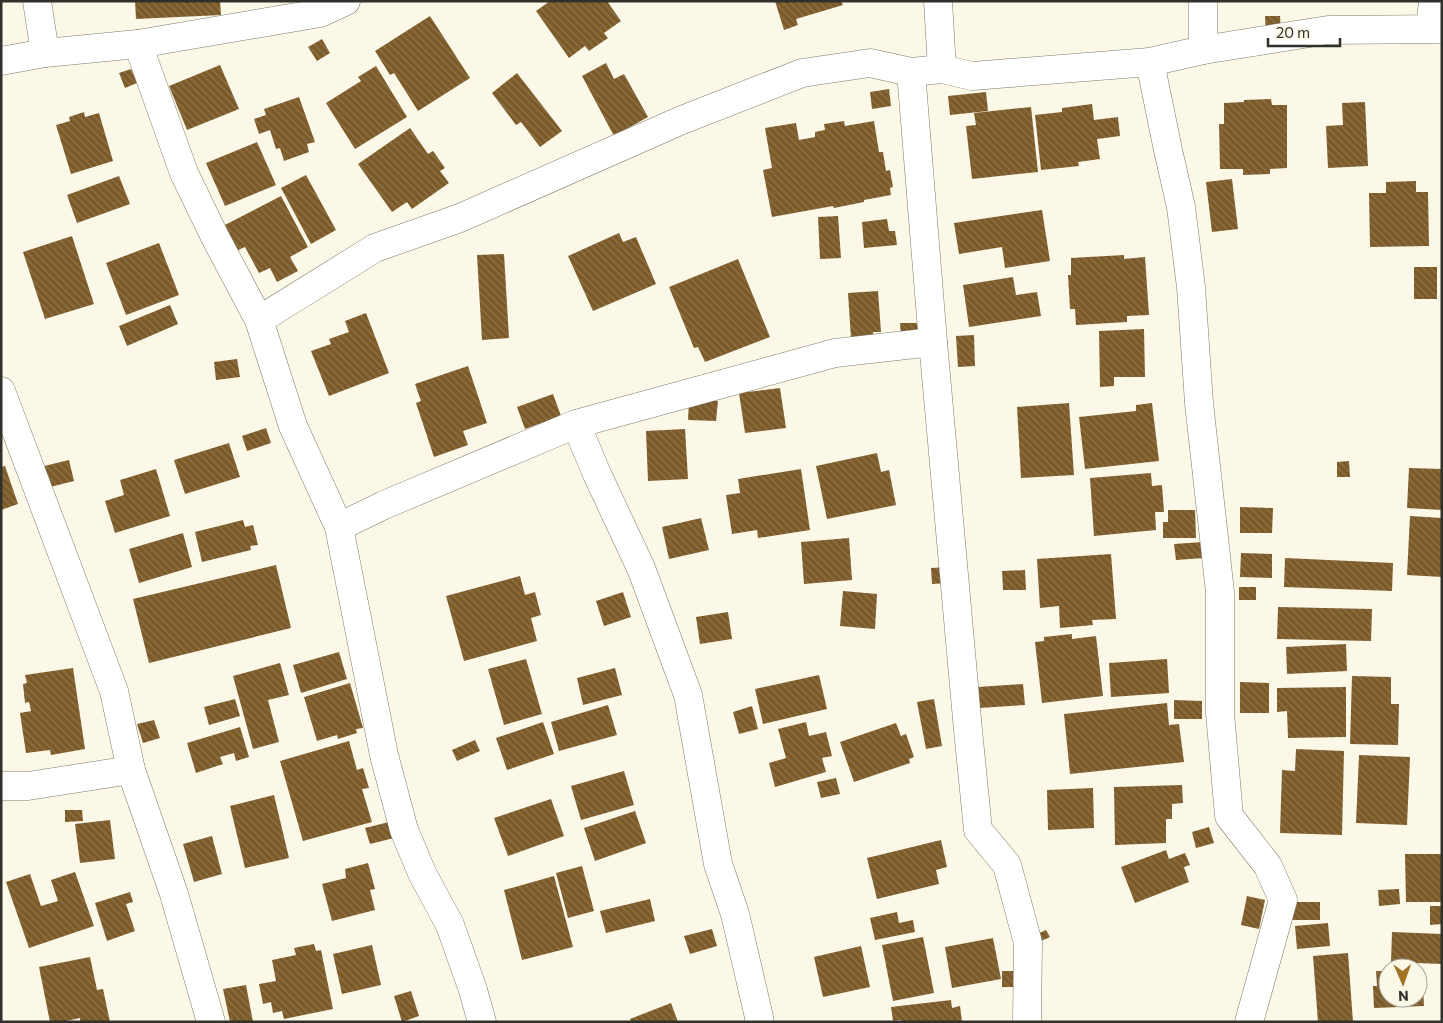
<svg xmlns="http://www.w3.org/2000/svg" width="1443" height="1023" font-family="Commissioner,sans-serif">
	<defs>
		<pattern id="building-back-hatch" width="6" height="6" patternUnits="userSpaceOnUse" patternTransform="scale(1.25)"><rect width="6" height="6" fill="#7c5b29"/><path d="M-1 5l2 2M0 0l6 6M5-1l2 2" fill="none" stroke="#8e744e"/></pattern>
	</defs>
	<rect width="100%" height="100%" fill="#fcf8e8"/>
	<g fill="url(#building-back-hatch)">
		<polygon points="135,1 220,1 221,15 136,19"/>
		<polygon points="550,1 607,1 621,21 604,33 608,38 589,51 585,46 569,58 536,11"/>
		<polygon points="775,1 841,1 843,5 796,19 798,25 784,30"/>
		<polygon points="430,16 470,78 418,111 394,73 390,75 375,51"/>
		<polygon points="1265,16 1280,16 1281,34 1266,35"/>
		<polygon points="322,39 330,53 317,61 308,47"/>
		<polygon points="606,63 614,79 624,74 648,117 614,136 582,76"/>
		<polygon points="220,65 239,109 187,130 169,86"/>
		<polygon points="376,66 407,117 355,149 326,103 361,81 358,77"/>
		<polygon points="131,69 137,83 125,88 119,73"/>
		<polygon points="517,73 562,131 540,147 521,122 516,125 492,93"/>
		<polygon points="889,89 891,106 872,109 870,92"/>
		<polygon points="986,92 988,111 950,115 948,96"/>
		<polygon points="299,97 315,142 307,144 309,152 284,161 280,148 276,149 270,130 259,134 254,119 266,115 264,109"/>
		<polygon points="1271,99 1272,105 1287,105 1287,168 1270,169 1270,174 1243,175 1243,169 1220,169 1219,124 1224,124 1224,103 1244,102 1244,100"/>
		<polygon points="1365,102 1368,166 1328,168 1326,126 1343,125 1342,103"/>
		<polygon points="1092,104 1094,120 1118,117 1120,136 1097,139 1100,159 1078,162 1079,166 1041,170 1035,115 1062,112 1062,108"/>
		<polygon points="1031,107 1038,172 972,179 966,126 976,125 974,113"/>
		<polygon points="84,112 85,117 99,113 113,161 71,174 56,125 70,121 69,117"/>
		<polygon points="844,121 845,126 874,121 879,152 883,152 886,171 890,170 893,187 890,188 891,195 864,200 864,202 834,208 833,206 772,217 763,170 772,168 765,128 796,123 799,140 815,137 815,132 825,130 824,124"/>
		<polygon points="410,128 428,154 433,151 445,168 440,171 449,183 412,209 407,202 392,212 358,164"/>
		<polygon points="257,142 276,185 225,206 206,163"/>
		<polygon points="306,175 336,230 311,244 281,188"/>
		<polygon points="119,176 130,204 77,223 67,195"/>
		<polygon points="1232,179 1238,229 1212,232 1206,182"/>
		<polygon points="1416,181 1416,192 1428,192 1429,246 1370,247 1369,193 1386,193 1386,182"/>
		<polygon points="281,196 308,247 290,257 298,271 277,282 270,268 259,273 245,247 234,252 221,227"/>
		<polygon points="1042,210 1050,261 1005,268 1002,247 959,254 954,223"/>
		<polygon points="838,216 841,258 820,259 818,217"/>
		<polygon points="887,219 889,231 895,231 897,245 864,248 862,222"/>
		<polygon points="619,233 623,242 636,237 656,284 593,311 568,256"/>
		<polygon points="72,236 94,304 45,319 23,252"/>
		<polygon points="159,243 179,295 126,315 106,263"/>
		<polygon points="504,254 509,338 482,340 477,255"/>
		<polygon points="1124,255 1124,259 1145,257 1149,315 1127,316 1127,322 1076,325 1075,309 1070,309 1068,275 1071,275 1071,258"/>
		<polygon points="738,259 770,337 705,362 698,347 694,348 669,287"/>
		<rect x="1414" y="267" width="23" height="32"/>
		<polygon points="1013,277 1016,295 1037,292 1041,316 969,327 963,285"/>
		<polygon points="878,291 881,332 873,332 874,337 851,338 848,293"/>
		<polygon points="170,305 178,324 127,346 119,326"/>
		<polygon points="366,313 389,373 329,396 311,351 331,344 329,339 349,332 345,321"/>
		<polygon points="900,323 918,323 918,336 901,337"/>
		<polygon points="1144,329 1145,377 1114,377 1114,386 1100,387 1099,331"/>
		<polygon points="974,335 975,366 958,367 956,336"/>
		<polygon points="237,359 240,377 216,380 214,362"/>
		<polygon points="468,366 487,423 463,431 468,445 434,457 416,403 421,401 415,384"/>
		<polygon points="780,388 786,428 745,433 739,393"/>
		<polygon points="553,394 561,416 525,429 517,407"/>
		<polygon points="689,400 718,401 716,421 688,420"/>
		<polygon points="1069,403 1074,475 1021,478 1017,407"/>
		<polygon points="1152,403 1159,461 1085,469 1079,417 1136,411 1136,405"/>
		<polygon points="266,428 271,443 247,451 242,436"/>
		<polygon points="685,429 688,479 648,481 646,431"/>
		<polygon points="229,443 240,477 185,494 174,460"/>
		<polygon points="877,453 881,472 889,470 896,505 827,519 816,466"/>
		<polygon points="69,460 74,481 46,488 40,467"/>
		<polygon points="1349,461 1350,477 1337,477 1337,462"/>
		<polygon points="5,466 18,504 1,510 1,467"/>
		<polygon points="1409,468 1442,469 1442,510 1407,508"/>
		<polygon points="156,469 170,516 115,533 105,501 124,495 120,480"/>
		<polygon points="801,469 810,530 758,538 757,530 732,534 726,495 740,493 738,479"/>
		<polygon points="1151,473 1152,486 1162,485 1164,512 1155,512 1156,530 1094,536 1090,478"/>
		<polygon points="1240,507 1273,508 1272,533 1240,533"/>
		<polygon points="1168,510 1195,510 1196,538 1163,538 1163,522 1168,522"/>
		<polygon points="1410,516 1442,518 1442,577 1407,575"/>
		<polygon points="701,518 709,550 669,559 662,527"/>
		<polygon points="243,520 245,527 253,525 258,545 250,546 251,550 202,562 195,532"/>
		<polygon points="183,533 192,567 139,583 129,549"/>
		<polygon points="849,538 852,580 804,584 801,542"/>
		<polygon points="1203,542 1204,558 1176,560 1174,544"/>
		<polygon points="1241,553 1272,554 1272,578 1240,577"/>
		<polygon points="1111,554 1116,619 1092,620 1093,625 1060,628 1059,606 1040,608 1037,559"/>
		<polygon points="1285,558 1393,563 1392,591 1284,587"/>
		<polygon points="276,565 291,628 149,663 133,599"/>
		<polygon points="948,567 949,583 932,584 931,568"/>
		<polygon points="1025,570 1026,590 1003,590 1002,571"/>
		<polygon points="520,576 525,595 535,592 541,615 531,618 537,641 464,661 446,596"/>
		<rect x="1239" y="587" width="17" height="13"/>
		<polygon points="843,591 877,594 875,629 840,626"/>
		<polygon points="623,592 631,617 604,626 596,601"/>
		<polygon points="1278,607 1372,609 1371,641 1277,639"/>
		<polygon points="728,612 732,639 700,644 696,617"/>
		<polygon points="1072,634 1072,639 1096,636 1103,696 1042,703 1035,642 1044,641 1044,637"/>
		<polygon points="1346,644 1347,671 1287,674 1286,647"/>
		<polygon points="339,652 347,679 301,693 293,665"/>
		<polygon points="526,659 542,714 504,725 488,669"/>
		<polygon points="1167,659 1169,693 1111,697 1109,663"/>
		<polygon points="280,663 289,695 268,700 279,742 253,749 233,676"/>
		<polygon points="73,668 85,749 51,755 50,750 26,753 20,713 31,711 29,702 25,703 23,684 27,683 25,675"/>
		<polygon points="615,668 622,695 583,705 577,678"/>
		<polygon points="819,675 827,709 763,724 755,689"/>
		<polygon points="1352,676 1391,677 1391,704 1399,704 1398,745 1350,744"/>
		<polygon points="1240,682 1269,683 1269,713 1240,713"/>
		<polygon points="350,683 363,728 356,729 357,733 338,739 337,735 317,741 304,697"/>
		<polygon points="1023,684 1025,705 979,708 978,687"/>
		<polygon points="1346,687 1346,737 1288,738 1287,711 1277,712 1277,688"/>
		<polygon points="235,699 240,716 209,725 204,707"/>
		<polygon points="934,699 942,746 926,749 917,702"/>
		<polygon points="1174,700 1202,701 1202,719 1174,719"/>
		<polygon points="1167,703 1169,725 1179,724 1184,762 1070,774 1064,714"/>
		<polygon points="608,705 617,735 559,751 551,722"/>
		<polygon points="752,706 758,729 739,734 733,712"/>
		<polygon points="154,720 160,738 143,743 137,724"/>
		<polygon points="543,722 554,754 507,770 496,738"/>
		<polygon points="806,722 809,736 826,732 832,756 822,758 826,772 775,787 769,763 786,758 778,729"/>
		<polygon points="896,723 901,736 906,734 914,757 909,759 910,763 854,782 840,742"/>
		<polygon points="240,727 249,757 236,761 234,753 220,757 223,764 196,773 187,743"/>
		<polygon points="475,740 480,751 457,761 452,750"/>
		<polygon points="349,741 357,770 363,768 369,788 362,789 372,822 303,841 280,761"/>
		<polygon points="1296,749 1344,751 1342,835 1280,833 1282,770 1295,771"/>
		<polygon points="1359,755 1410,757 1407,825 1356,823"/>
		<polygon points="624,771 634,805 581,820 571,786"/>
		<polygon points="836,778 840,794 821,798 817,782"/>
		<polygon points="1182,785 1183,803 1172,804 1172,819 1166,819 1166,843 1115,845 1114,787"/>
		<polygon points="1093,788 1094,828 1048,830 1047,790"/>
		<polygon points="274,795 289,858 245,868 230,806"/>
		<polygon points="551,799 564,836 508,856 494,818"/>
		<polygon points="65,810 82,810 83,821 65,822"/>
		<polygon points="635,811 646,843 595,861 584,828"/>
		<polygon points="110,820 115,859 80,863 75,824"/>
		<polygon points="389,822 394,838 370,844 365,828"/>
		<polygon points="1209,827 1214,843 1196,848 1192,832"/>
		<polygon points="212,836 222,874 194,882 183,844"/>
		<polygon points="941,840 947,867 936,870 939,884 877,899 867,858"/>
		<polygon points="1166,850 1169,859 1185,853 1190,865 1184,867 1189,882 1135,903 1121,867"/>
		<polygon points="1405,854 1442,854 1442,902 1406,902"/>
		<polygon points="368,863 375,889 370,890 375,910 332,921 322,884 346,878 345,869"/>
		<polygon points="582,866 594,911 568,918 556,873"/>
		<polygon points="75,872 94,926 29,948 6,882 30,874 41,906 58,901 51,880"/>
		<polygon points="554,876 573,947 522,960 504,890"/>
		<polygon points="1399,889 1400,904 1379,906 1378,890"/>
		<polygon points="130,892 133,902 126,904 135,931 107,941 95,903"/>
		<polygon points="1247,896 1265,900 1259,929 1241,925"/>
		<polygon points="650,899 655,921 606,933 600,911"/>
		<rect x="1288" y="902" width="32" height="18"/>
		<polygon points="1430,906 1442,906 1442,924 1430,925"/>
		<polygon points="897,912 899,923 913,920 915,932 875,940 870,918"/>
		<polygon points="1328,923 1330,946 1297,949 1295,926"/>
		<polygon points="712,929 717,946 690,954 684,936"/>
		<polygon points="1046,930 1050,937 1039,942 1035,935"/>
		<polygon points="1392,932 1442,934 1442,964 1391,962"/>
		<polygon points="923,937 934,993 893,1001 882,945"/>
		<polygon points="993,938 1001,979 952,988 945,947"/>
		<polygon points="314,944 316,951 321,950 333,1009 284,1019 282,1011 273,1013 271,1002 263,1004 259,984 276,981 272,960 296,955 294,948"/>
		<polygon points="372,945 381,985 342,994 333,954"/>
		<polygon points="861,946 870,987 823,997 814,957"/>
		<polygon points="1348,953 1353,1022 1318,1022 1313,956"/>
		<polygon points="90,957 97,990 103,989 110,1022 80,1022 80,1018 62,1022 50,1022 39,967"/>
		<polygon points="1418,969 1422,969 1424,1006 1374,1008 1373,986 1377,986 1376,971 1388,971 1388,998 1418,998"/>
		<polygon points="1002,971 1014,971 1015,987 1002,987"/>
		<polygon points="246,985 253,1022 230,1022 223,989"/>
		<polygon points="411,991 419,1016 402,1022 394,996"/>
		<polygon points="951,1000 952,1008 960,1006 962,1022 901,1022 901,1020 893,1021 891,1007"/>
		<polygon points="671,1003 678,1022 631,1022 630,1019"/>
	</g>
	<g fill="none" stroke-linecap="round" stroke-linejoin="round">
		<g stroke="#7e7a6c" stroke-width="29">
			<g id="street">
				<polyline points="37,1 45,53"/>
				<polyline points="938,1 942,69"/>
				<polyline points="1203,1 1203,50"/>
				<polyline points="1430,28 1433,1"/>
				<polyline points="138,44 184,173 214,235 259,320 293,426 339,527 384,755 404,830 422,873 450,925 473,990 482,1022"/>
				<polyline points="1,61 45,53 138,44 320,13 346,1"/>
				<polyline points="1150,62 1168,150 1181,207 1191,287 1199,403 1220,592 1220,713 1229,816 1268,866 1283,900 1249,1022"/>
				<polyline points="911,72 933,342 968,730 978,830 1007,865 1028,943 1027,1022"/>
				<polyline points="259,320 375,248 460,218 682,120 802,73 870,63 911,72 942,69 972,76 1150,62 1203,50 1328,30 1442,29"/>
				<polyline points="1,391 114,691 131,770 174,894 211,1022"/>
				<polyline points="576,424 597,474 641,568 688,695 718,864 735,914 759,1017 759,1022"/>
				<polyline points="339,527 384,505 576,424 835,353 933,342"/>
				<polyline points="1,786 28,786 131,770"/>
			</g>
		</g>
		<use href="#street" stroke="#fff" stroke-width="28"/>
	</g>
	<rect width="1443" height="1023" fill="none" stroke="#32302a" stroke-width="5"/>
	<g transform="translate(1403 983) rotate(178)"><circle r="24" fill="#fcf8e8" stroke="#aba89c"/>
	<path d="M0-4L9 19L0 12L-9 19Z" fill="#a37328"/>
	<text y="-8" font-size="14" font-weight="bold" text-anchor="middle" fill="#32302a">N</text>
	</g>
	<path d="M1268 38v8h72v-8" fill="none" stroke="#32302a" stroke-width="2.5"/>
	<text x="1276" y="38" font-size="15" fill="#32302a" stroke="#fcf8e8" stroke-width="4" paint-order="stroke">20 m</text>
</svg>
